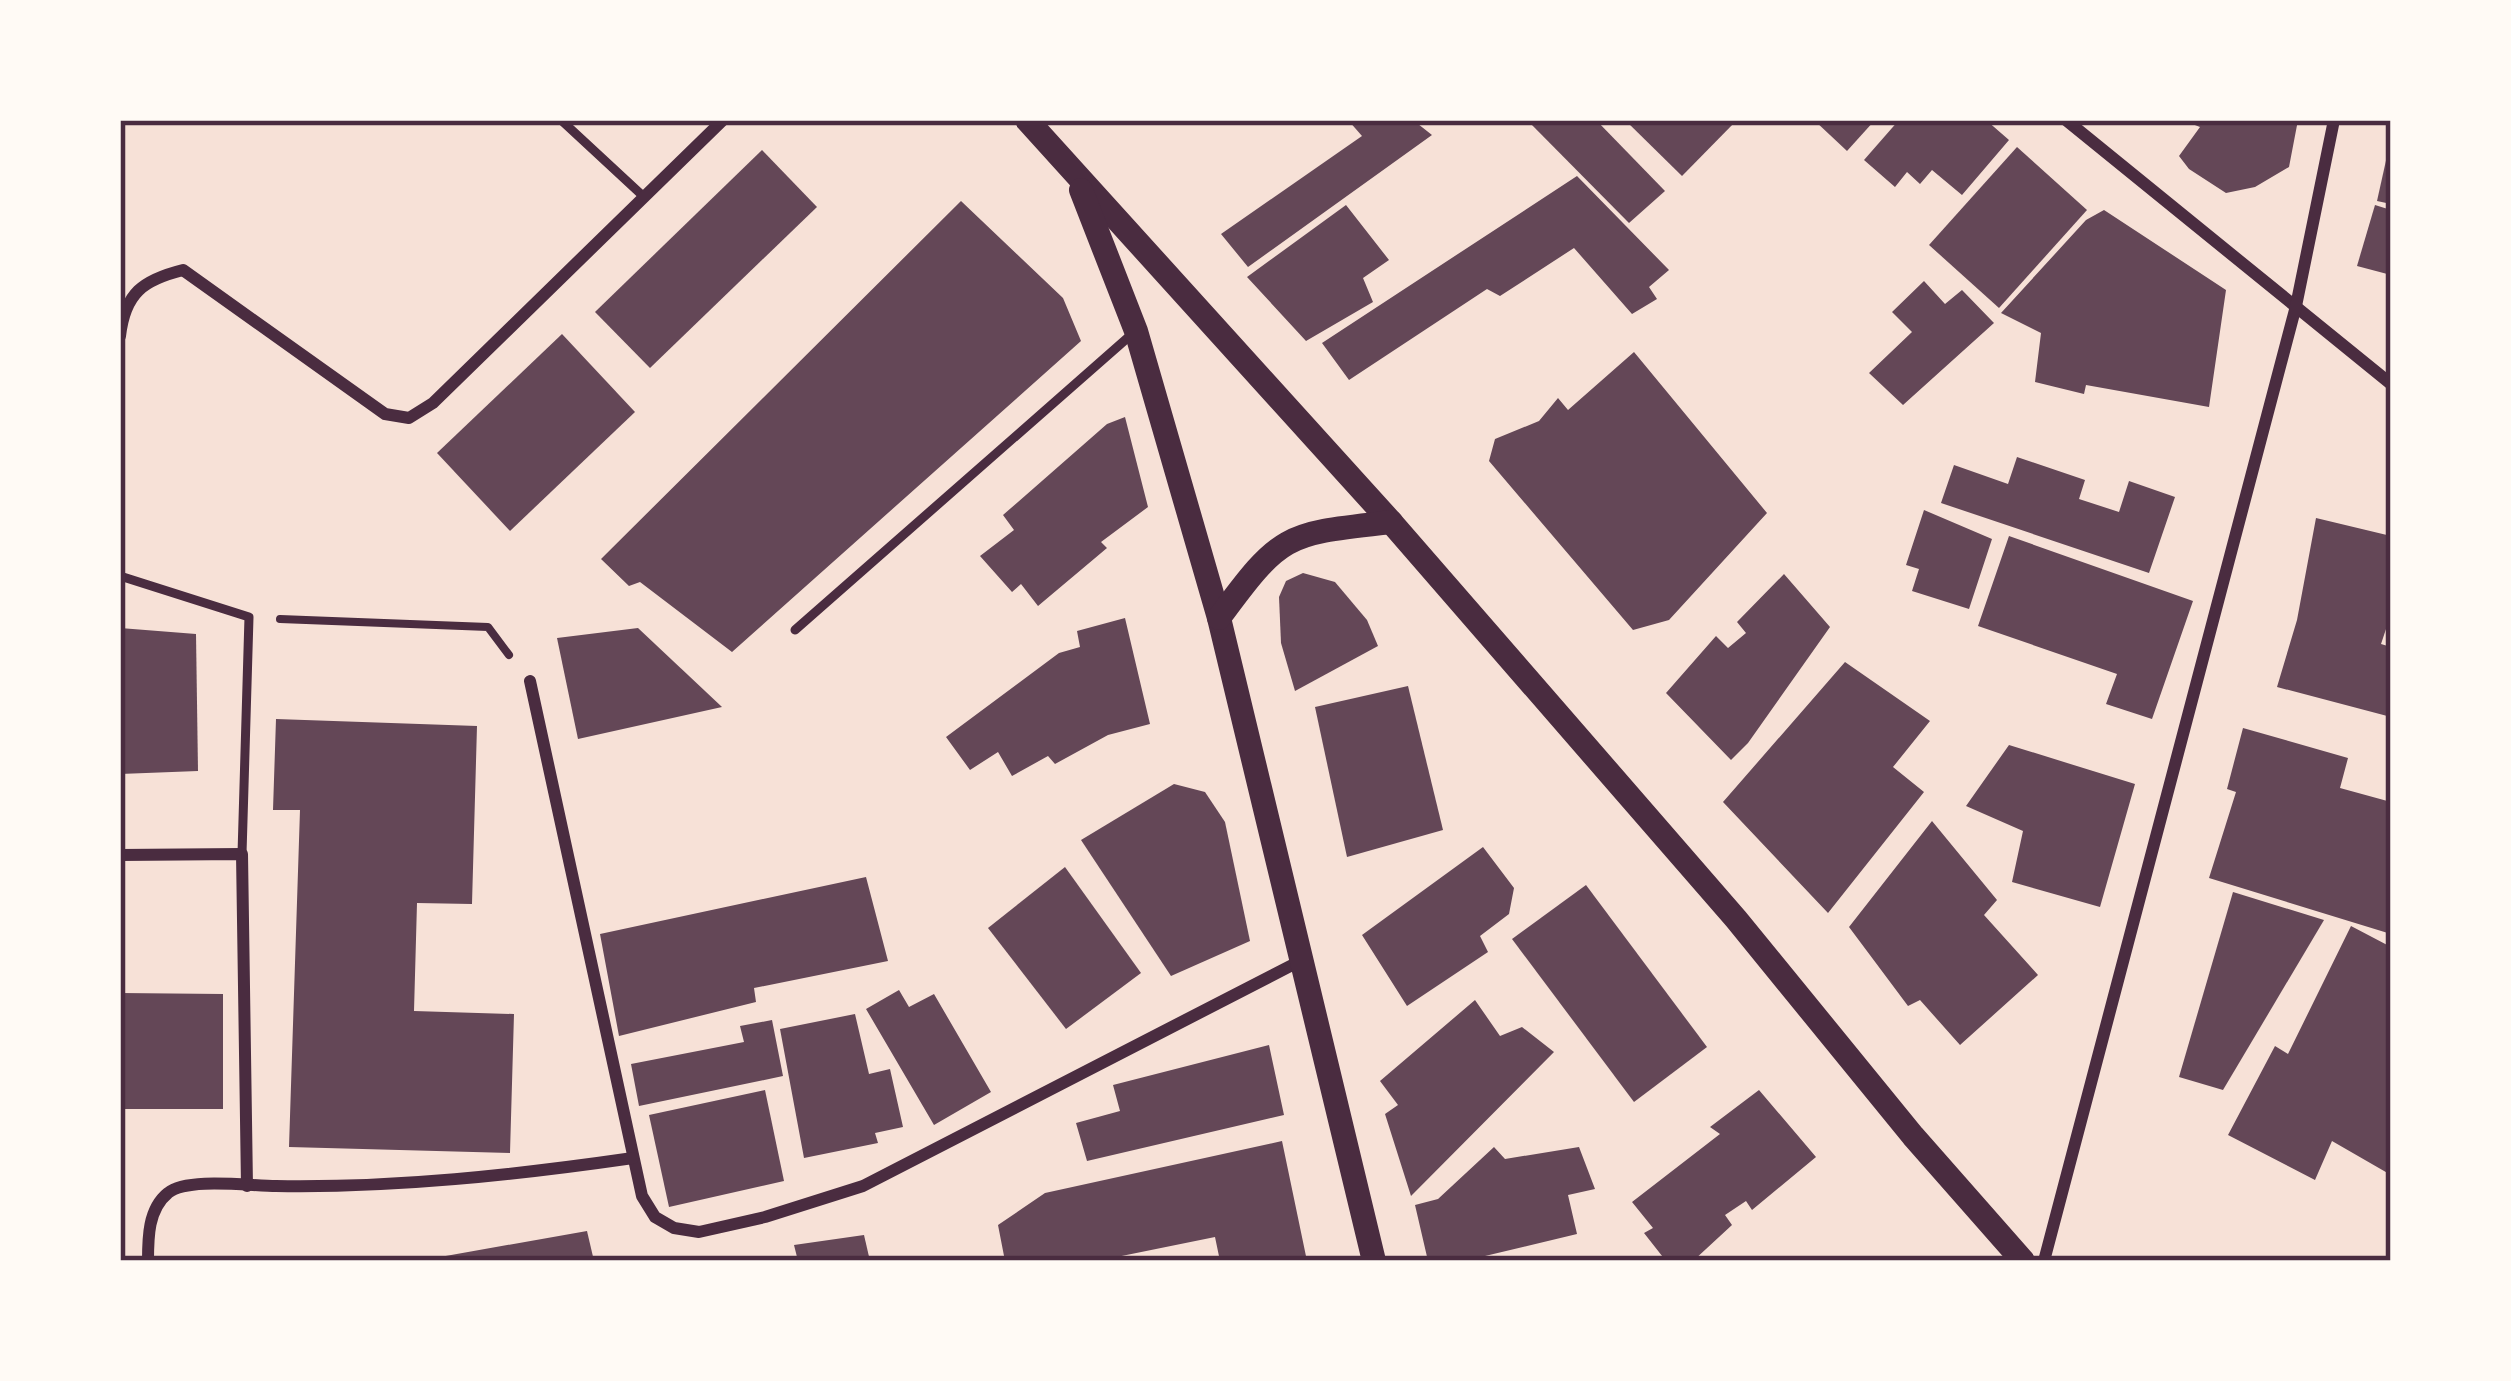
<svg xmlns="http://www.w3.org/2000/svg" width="2511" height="1381" font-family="'Playfair Display',serif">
	<rect width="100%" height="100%" fill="#f7e1d7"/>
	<g fill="#644757">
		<polygon points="1348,120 1413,120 1432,135 1248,267 1221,234 1362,136"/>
		<polygon points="1527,120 1596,120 1665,191 1629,223"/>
		<polygon points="1625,120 1737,120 1682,176"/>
		<polygon points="1814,120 1875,120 1847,151"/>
		<polygon points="1899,120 1986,120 2009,140 1962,195 1932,170 1920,184 1907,172 1895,187 1864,160"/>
		<polygon points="2182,120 2298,120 2289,167 2255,187 2226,193 2189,169 2179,156 2200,127"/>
		<polygon points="2017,147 2087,210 1999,308 1929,245"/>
		<polygon points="2389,147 2391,147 2391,204 2377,201"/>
		<polygon points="762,150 817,207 650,368 595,312"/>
		<polygon points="1577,176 1669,270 1649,287 1657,299 1632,314 1574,248 1500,296 1487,289 1349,380 1322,343"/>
		<polygon points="961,201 1063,298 1081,341 732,652 640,582 629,586 601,559"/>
		<polygon points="1346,205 1389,260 1363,278 1373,302 1306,341 1247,277"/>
		<polygon points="2375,205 2391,210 2391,275 2357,266"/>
		<polygon points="2104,210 2226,290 2209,407 2086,385 2084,394 2035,382 2041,333 2001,313 2086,220"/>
		<polygon points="1924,281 1945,304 1962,290 1994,323 1903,405 1869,373 1912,332 1892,312"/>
		<polygon points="562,334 635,412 510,531 437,453"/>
		<polygon points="1634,352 1767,513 1669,620 1633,630 1489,461 1495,439 1539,421 1558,398 1568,410"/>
		<polygon points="1125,417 1148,507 1101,542 1107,548 1038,606 1021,584 1012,592 980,556 1014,530 1003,515 1107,424"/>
		<polygon points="2017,457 2085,480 2079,499 2119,512 2129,481 2175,497 2149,573 1941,503 1954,465 2008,484"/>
		<polygon points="1924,510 1992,539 1969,609 1912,591 1919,569 1906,565"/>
		<polygon points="2316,518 2391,536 2391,614 2381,644 2391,647 2391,717 2277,687 2297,620"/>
		<polygon points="2009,536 2193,601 2152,719 2106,704 2117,674 1978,626"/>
		<polygon points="1303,573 1335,582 1367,620 1378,646 1295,691 1281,643 1279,597 1286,581"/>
		<polygon points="1784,574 1830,627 1748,743 1731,760 1666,693 1716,636 1728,648 1746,633 1737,622"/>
		<polygon points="1125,618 1150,724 1108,735 1055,764 1048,756 1012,776 998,752 970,770 946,737 1059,653 1080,647 1077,631"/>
		<polygon points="120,628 196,634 198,771 120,774"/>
		<polygon points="638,628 722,707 578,739 557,638"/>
		<polygon points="1845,662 1930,721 1893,767 1924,792 1828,913 1723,802"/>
		<polygon points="1408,686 1443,830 1347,857 1315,707"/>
		<polygon points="276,719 477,726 472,904 417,903 414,1011 514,1014 510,1153 289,1147 300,810 273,810"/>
		<polygon points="2243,728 2348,758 2340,788 2391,802 2391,934 2209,878 2236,792 2227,789"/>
		<polygon points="2009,745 2135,784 2100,907 2012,882 2023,831 1966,806"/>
		<polygon points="1174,784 1205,792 1225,822 1250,941 1171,976 1081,840"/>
		<polygon points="1932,821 1997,900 1984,915 2038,975 1960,1045 1920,1000 1908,1006 1849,927"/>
		<polygon points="1483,847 1514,888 1509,914 1480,936 1488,952 1407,1006 1362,935"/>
		<polygon points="1065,867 1141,973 1066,1029 988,928"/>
		<polygon points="866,877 888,961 754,988 756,1002 619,1036 600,934"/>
		<polygon points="1586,885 1707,1047 1634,1102 1512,939"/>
		<polygon points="2233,892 2324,920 2223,1090 2179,1077"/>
		<polygon points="2351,926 2391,947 2391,1175 2332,1141 2315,1180 2228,1135 2275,1046 2288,1054"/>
		<polygon points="899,990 909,1007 934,994 991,1092 934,1125 866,1009"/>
		<polygon points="120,993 223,994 223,1109 120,1109"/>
		<polygon points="1475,1000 1500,1036 1522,1027 1554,1052 1411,1196 1385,1114 1398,1105 1380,1081"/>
		<polygon points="855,1014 869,1074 890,1069 903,1127 875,1133 878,1143 804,1158 780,1029"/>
		<polygon points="772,1020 783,1076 639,1106 631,1064 744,1042 740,1026"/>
		<polygon points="1269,1045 1284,1115 1087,1161 1076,1123 1120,1111 1113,1085"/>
		<polygon points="765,1090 784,1181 669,1207 649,1115"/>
		<polygon points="1759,1090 1816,1157 1752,1210 1746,1201 1725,1215 1732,1225 1693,1261 1666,1261 1644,1233 1653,1228 1632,1202 1720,1134 1710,1127"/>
		<polygon points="1282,1141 1307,1261 1220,1261 1215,1237 1097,1261 1005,1261 998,1225 1045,1193"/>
		<polygon points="1494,1147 1505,1159 1579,1147 1595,1189 1568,1195 1577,1234 1464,1261 1428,1261 1415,1205 1438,1199"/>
		<polygon points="587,1231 594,1261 440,1261 440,1257"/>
		<polygon points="864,1235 870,1261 798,1261 794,1245"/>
	</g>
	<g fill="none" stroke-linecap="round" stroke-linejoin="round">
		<polyline stroke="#4a2c40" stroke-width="8" points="280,619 488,627 509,655"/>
		<g stroke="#4a2c40" stroke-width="9">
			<polyline points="561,120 643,196"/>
			<polyline points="120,576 249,617 242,854"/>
			<polyline points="795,630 1132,334"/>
		</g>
		<g stroke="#4a2c40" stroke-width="12">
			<polyline points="2066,120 2391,384"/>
			<path d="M 120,336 C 125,293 143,280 183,270 L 385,414 L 409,418 L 433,403 L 723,120"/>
			<polyline points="530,681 642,1196 655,1217 674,1228 699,1232 765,1217 863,1186 1302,960"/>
			<polyline points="120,855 242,854 247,1186"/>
			<path d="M 148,1261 C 148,1238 148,1209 168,1193 C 187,1177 250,1186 276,1186 C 395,1188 515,1175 633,1158"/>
			<polyline points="2044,1261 2296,306 2334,120"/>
		</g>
		<g stroke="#4a2c40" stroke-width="24">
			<polyline points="1027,120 1391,522 1736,919 1913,1136 2023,1261"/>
			<polyline points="1081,190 1136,331 1219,618 1374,1261"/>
			<path d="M 1219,618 C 1282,532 1286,534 1391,522"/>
		</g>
	</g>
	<rect width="2511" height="1381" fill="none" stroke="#fffaf5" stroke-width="246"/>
	<rect x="123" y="123" width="2265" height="1135" fill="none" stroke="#4a2c40" stroke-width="4.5"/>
</svg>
